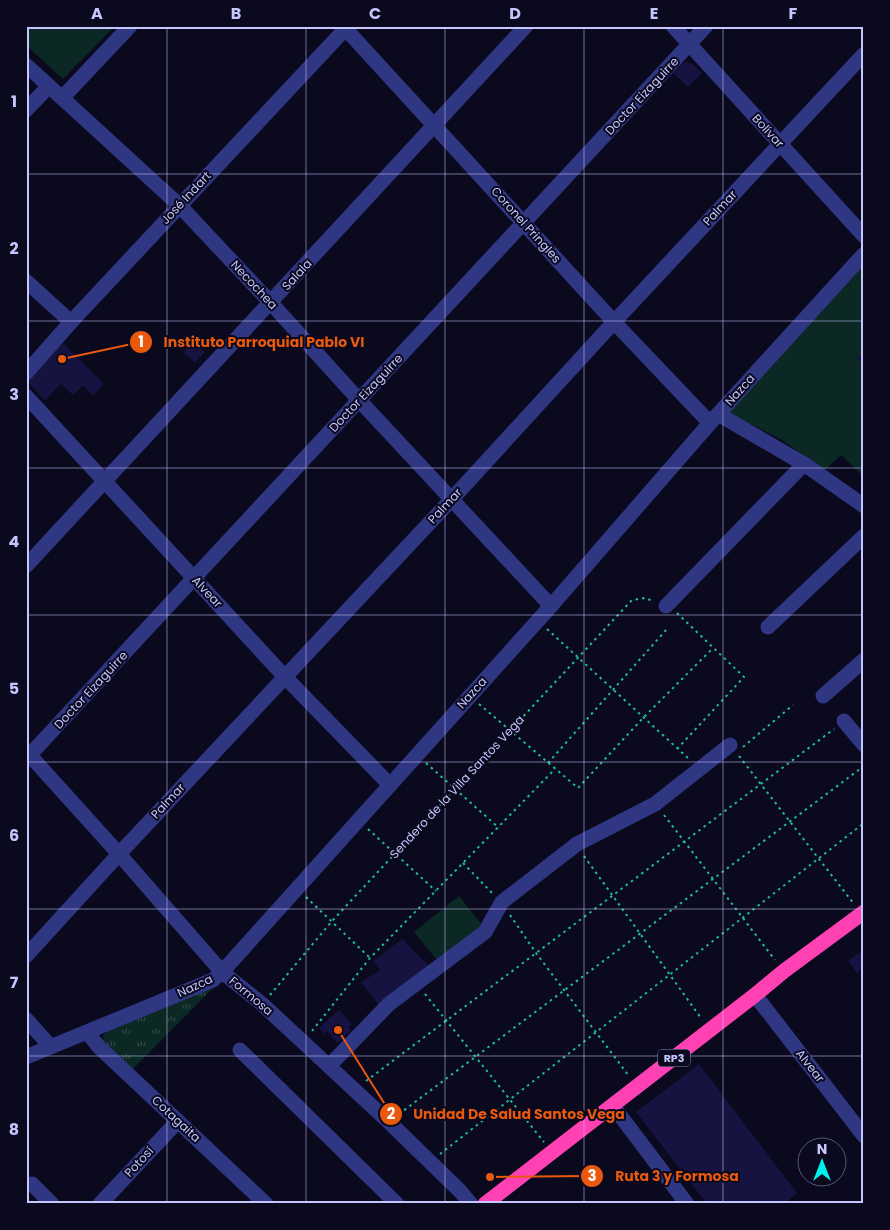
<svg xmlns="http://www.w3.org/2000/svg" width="890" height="1230" font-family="Poppins,sans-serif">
	<defs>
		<pattern id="grass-tufts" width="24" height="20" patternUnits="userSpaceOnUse" patternTransform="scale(1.25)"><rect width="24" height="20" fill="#0c2824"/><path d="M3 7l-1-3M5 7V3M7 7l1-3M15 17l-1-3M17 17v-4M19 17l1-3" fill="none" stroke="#2e4645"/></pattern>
	</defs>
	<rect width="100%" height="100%" fill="#0a091e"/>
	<polygon fill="url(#grass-tufts)" points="214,987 132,1070 104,1042 103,1036 107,1031"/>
	<g fill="#0c2824">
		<polygon points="26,26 115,26 63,79 26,45"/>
		<polygon points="864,259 864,477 841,455 825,470 780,439 727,412"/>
		<polygon points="459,896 482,925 437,960 414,932"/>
	</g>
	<g fill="#171341">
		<polygon points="685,62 691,63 702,73 688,87 673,73"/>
		<polygon points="193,341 205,352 195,363 183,352"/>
		<polygon points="62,342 104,384 93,395 83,385 73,395 61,384 45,400 28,383 27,377"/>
		<polygon points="864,353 864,366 857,359"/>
		<polygon points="402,939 429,966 378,1004 361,982 380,970 373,961"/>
		<polygon points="864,949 864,968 857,973 848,961"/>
		<polygon points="339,1010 352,1024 348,1027 351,1030 337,1043 327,1031 324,1034 319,1028"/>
		<polygon points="699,1064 797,1193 784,1204 707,1204 636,1112"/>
	</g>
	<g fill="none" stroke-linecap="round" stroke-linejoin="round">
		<g stroke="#20ba9e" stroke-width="2" stroke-dasharray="2.5 4" stroke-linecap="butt">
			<polyline points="677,613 744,677 678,748"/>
			<polyline points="547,629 689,759"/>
			<polyline points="479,704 578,788 644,717 713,648"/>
			<polyline points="743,747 793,705"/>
			<polyline points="739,756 854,904"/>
			<polyline points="426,763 499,828"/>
			<polyline points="548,763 666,630"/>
			<polyline points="664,815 775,960"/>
			<polyline points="368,829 436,891"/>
			<polyline points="584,856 701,1018"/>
			<polyline points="463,863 493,894"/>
			<polyline points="306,897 370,958"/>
			<polyline points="510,915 536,953 629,1076"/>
			<polyline points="425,994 544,1142"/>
			<polyline points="270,995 332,921 632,600 645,598 653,601"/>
			<polyline points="312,1031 370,958 555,769"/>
			<polyline points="366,1081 834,729"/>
			<polyline points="399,1114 864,766"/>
			<polyline points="440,1154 864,823"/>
		</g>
		<g stroke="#2f3682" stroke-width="15">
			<polyline points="343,26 614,322 710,423"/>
			<polyline points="673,26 864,236"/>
			<polyline points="26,65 179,205 271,303 359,400 551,606"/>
			<polyline points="62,98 130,26"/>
			<polyline points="26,110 49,86"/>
			<polyline points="26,281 71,322"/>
			<polyline points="26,373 71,322 348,26"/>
			<polyline points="26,396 285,677 390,785"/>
			<polyline points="718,414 804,464 864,506"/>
			<polyline points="26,566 526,26"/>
			<polyline points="666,606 804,464"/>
			<polyline points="768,627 864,536"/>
			<polyline points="823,696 864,660"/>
			<polyline points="844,721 864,745"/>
			<polyline points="26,751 119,854 222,972 262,1004 389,1122 460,1191 471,1204"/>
			<polyline points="26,759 706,26"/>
			<polyline points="26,956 119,854 451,500 614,322 864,54"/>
			<polyline points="755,995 864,1136"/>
			<polyline points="26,1019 51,1047"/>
			<polyline points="87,1032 99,1047 266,1204"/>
			<polyline points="240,1050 397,1204"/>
			<polyline points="26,1057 213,980 222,972 551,606 710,423 864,254"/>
			<polyline points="329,1066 389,1004 485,932 502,902 577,844 655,804 730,745"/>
			<polyline points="613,1106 687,1204"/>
			<polyline points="32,1184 52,1204"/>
			<polyline points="100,1204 178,1121"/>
		</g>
		<polyline stroke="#ff41b3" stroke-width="15" points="485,1204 755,995 784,971 864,912"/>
	</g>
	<path fill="none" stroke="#c6c6ff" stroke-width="1" stroke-opacity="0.55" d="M 167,26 L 167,1204M 306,26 L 306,1204M 445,26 L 445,1204M 584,26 L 584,1204M 723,26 L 723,1204M 26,174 L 864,174M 26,321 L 864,321M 26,468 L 864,468M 26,615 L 864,615M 26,762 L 864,762M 26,909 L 864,909M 26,1056 L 864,1056"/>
	<g text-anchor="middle" stroke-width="4" stroke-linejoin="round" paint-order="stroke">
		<rect fill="#0a091e" stroke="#8e8dbc" stroke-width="1" x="658" y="1049.5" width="32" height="17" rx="4"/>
		<g font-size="11" font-weight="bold" fill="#c6c6ff">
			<text x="674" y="1062">RP3</text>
		</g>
		<g font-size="12" fill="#c6c6ff" stroke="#0a091e">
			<text transform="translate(642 96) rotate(-47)" y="4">Doctor Eizaguirre</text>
			<text transform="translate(768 131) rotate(48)" y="4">Bolívar</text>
			<text transform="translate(186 198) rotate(-47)" y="4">José Indart</text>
			<text transform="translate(720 208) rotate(-47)" y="4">Palmar</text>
			<text transform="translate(526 225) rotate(48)" y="4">Coronel Pringles</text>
			<text transform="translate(297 275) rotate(-47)" y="4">Salala</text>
			<text transform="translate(254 285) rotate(47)" y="4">Necochea</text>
			<text transform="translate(740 390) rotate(-48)" y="4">Nazca</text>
			<text transform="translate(366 393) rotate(-47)" y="4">Doctor Eizaguirre</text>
			<text transform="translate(445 506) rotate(-47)" y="4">Palmar</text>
			<text transform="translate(207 592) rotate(47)" y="4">Alvear</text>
			<text transform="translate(91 690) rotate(-47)" y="4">Doctor Eizaguirre</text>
			<text transform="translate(472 693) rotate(-48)" y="4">Nazca</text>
			<text transform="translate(457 787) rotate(-47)" y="4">Sendero de la Villa Santos Vega</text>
			<text transform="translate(168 801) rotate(-47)" y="4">Palmar</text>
			<text transform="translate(195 986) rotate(-25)" y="4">Nazca</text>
			<text transform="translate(251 996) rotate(40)" y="4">Formosa</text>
			<text transform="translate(810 1066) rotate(52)" y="4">Alvear</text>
			<text transform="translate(176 1119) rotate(43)" y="4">Cotagaita</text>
			<text transform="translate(139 1162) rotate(-47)" y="4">Potosí</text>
		</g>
	</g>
	<path fill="none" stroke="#e8590c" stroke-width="2" d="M62 359L141 342M338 1030L391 1114M490 1177L592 1176"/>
	<g fill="#e8590c" stroke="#0a091e" stroke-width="2">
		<circle cx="62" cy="359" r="5"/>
		<circle cx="338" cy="1030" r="5"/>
		<circle cx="490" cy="1177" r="5"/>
		<circle cx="141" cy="342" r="12"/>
		<circle cx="391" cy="1114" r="12"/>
		<circle cx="592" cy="1176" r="12"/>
	</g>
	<g font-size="15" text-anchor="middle" font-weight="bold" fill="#fff">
		<text x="141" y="347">1</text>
		<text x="391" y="1119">2</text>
		<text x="592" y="1181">3</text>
	</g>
	<g font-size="14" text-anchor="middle" font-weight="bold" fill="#e8590c" stroke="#0a091e" stroke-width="4" stroke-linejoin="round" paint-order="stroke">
		<text x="264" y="347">Instituto Parroquial Pablo VI</text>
		<text x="519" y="1119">Unidad De Salud Santos Vega</text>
		<text x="677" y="1181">Ruta 3 y Formosa</text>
	</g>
	<rect width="890" height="1230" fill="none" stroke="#0a091e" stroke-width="55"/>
	<g transform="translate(822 1162)"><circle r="24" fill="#0a091e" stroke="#555578"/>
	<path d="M0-4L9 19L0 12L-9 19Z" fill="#00f1ec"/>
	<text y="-8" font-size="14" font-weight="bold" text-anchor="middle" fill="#c6c6ff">N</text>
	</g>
	<rect x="28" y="28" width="834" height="1174" fill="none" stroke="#c6c6ff" stroke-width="2"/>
	<g font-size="16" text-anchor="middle" font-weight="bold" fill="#c6c6ff">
		<text x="97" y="19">A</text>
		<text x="236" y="19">B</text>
		<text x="375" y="19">C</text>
		<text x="515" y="19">D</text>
		<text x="654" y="19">E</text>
		<text x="793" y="19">F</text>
		<text x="14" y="107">1</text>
		<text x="14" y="254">2</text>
		<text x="14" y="400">3</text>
		<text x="14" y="547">4</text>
		<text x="14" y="694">5</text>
		<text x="14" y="841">6</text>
		<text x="14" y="988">7</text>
		<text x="14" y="1135">8</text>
	</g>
</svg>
